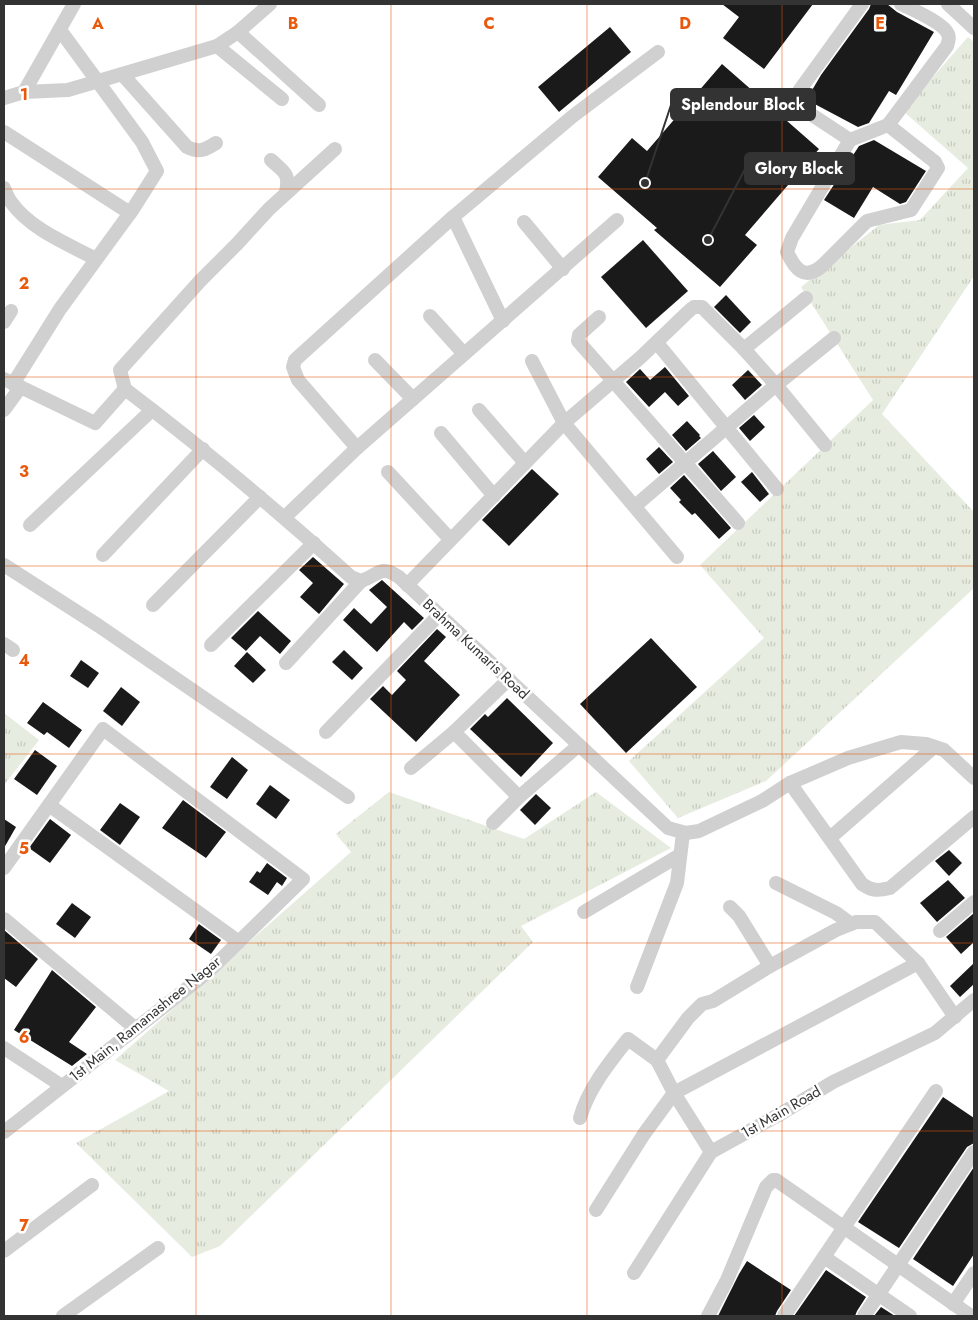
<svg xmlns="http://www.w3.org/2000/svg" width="978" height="1320" font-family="Jost,sans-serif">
	<defs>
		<pattern id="grass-tufts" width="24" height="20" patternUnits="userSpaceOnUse" patternTransform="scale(1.25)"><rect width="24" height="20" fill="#e6ecdf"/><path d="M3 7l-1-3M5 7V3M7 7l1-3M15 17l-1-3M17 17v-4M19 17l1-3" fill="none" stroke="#c6cbc0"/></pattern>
	</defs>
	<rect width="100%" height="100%" fill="#fff"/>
	<g fill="url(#grass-tufts)">
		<polygon points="968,37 974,42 974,276 882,414 974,512 974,588 766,781 678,818 629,761 764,638 700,565 873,400 801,287 879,225 920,220 968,168 903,111"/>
		<polygon points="4,713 39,740 4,785"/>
		<polygon points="389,792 524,839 596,792 671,848 521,926 533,942 220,1246 192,1257 76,1143 169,1091 115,1060 351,852 336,834"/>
	</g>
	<g fill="#1a1a1a">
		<polygon points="722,4 813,4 764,69 723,38 739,17"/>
		<polygon points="871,4 887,4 897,12 934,32 896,95 889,91 869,123 858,127 809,101 808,97 821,75 869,9"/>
		<polygon points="610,27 631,52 559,112 538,87"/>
		<polygon points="722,64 819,149 745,235 757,245 720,287 654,230 657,228 598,177 632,138 647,151"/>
		<polygon points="874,140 926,171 906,202 900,204 873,187 854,218 824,200 859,146"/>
		<polygon points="643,240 688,291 646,328 601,277"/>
		<polygon points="726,295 751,322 740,333 714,307"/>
		<polygon points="665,367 689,396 678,406 665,392 649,407 626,382 640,369 650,380"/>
		<polygon points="748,370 762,385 745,400 732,385"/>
		<polygon points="754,415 765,427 750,441 739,428"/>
		<polygon points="687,421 700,435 699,436 701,438 686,451 672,435"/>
		<polygon points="659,447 673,462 659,474 646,459"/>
		<polygon points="713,451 736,477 721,491 698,464"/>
		<polygon points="532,469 559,494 509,546 482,520"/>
		<polygon points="752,472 769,494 760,502 741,482"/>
		<polygon points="684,475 731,528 719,539 695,513 692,515 679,502 681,500 670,488"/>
		<polygon points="313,557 344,584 319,614 300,597 313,583 299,570"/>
		<polygon points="382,580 424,618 412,630 404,622 377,652 343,620 354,608 371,624 372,623 387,607 369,590"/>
		<polygon points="258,611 291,641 280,654 260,636 246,651 231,638"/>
		<polygon points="437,629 446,637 424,661 460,695 416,742 370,699 383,686 392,695 406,680 397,671"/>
		<polygon points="651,638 697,687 626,753 580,704"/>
		<polygon points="344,650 363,668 352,680 332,662"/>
		<polygon points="247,652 266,670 253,683 234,666"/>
		<polygon points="81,660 99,673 88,688 70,676"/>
		<polygon points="121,687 140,702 122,726 103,711"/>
		<polygon points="507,698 553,743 521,777 470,729 485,714 488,717"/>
		<polygon points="43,702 82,730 69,748 47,732 44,735 27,723"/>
		<polygon points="35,750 57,766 37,795 14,779"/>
		<polygon points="232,757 248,770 227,799 210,787"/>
		<polygon points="270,785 290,800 276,819 256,804"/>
		<polygon points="536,794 551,808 535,825 520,810"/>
		<polygon points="183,800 226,832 206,858 162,828"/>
		<polygon points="120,803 140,817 120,845 100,830"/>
		<polygon points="4,819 16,827 4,848"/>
		<polygon points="50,819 71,835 50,863 29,848"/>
		<polygon points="949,850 962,863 949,876 935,861"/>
		<polygon points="267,863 287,878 282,886 277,882 268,895 249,882 257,871 260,873"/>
		<polygon points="948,880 965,898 937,922 920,903"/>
		<polygon points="72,903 91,917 75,938 56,924"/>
		<polygon points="974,913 974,942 961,954 946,937"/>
		<polygon points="199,924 221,940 211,954 189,939"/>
		<polygon points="4,930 38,959 16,987 4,978"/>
		<polygon points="974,963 974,984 960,997 950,986"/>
		<polygon points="52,970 96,1007 69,1042 87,1054 72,1066 14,1030"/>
		<polygon points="943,1097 974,1118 974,1143 967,1147 899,1248 858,1222"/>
		<polygon points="974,1167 974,1254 953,1286 913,1259"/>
		<polygon points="747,1261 791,1290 777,1311 775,1316 718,1316 739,1274"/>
		<polygon points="826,1270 866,1297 857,1311 855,1316 794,1316"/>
		<polygon points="881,1307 895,1316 874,1316"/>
	</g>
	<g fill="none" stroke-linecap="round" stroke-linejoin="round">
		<g stroke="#d0d0d0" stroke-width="14">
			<path d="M 862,4 L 799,91 L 799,97 L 803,109 L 850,140 L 792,238 L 787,252 C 795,269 804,281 822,266 L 867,221 L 911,210 L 938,168 L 935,162 L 888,125 L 947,46 C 948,43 950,38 948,34 C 944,23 913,10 901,4"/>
			<polyline points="948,4 974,28"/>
			<polyline points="238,32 319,105"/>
			<polyline points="217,46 282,99"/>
			<path d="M 122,74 L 187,147 C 199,153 205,150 216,143"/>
			<polyline points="24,92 74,4"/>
			<polyline points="4,98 24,92 68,90 217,46 238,32 270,4"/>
			<polyline points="4,132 130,213"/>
			<polyline points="850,140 888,125"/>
			<path d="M 271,160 C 284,172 290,173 286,192"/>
			<path d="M 4,188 C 6,193 8,198 11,202 C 31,230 68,244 96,259"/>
			<polyline points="524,222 563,269"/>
			<polyline points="430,316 464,354"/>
			<polyline points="599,317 579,335 578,341 738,523"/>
			<polyline points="503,321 453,217 573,116 658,52"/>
			<polyline points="4,322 11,311"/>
			<polyline points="657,343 777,489"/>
			<polyline points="744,349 806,298"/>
			<polyline points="375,360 413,399"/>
			<polyline points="532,361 564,423 677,557"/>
			<path d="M 4,379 L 95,423 L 125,389 C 204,449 278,511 351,577 L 361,581 C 379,575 380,564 399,577 L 668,828 L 686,833 L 699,831 L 762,801 L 790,783 L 848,758 L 901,742 L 926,744 L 944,750 L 974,778"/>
			<polyline points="13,384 60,309 133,209 157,171 142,142 60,30"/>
			<polyline points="125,389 120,370 200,281 237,244 269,209 335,149"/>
			<polyline points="4,410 20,388"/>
			<polyline points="479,410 525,463"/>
			<polyline points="441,433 494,496"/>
			<polyline points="825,445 776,385 834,338"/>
			<polyline points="357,448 298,380 293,367 295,360 453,217"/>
			<polyline points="388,472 450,539"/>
			<polyline points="285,517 357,448 617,220"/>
			<polyline points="30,525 152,410"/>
			<polyline points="103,555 203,449"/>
			<polyline points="4,565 99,626 348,797"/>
			<polyline points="407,585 564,423 641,357 690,310 694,307 702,307 744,349 776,385 635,506"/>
			<polyline points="153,605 260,497"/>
			<polyline points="4,644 13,650"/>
			<polyline points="211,645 314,543"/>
			<polyline points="286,663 361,581"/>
			<polyline points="326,732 439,615"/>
			<polyline points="454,732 519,797 579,745"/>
			<polyline points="411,768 454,732 509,679"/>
			<path d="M 790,783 L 862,884 C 872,891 878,891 890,888 L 974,817"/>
			<polyline points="49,805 239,942"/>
			<polyline points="493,823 519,797"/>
			<polyline points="830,838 934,747"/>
			<polyline points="4,868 103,729 303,879 208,972 4,1132"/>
			<polyline points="776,883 836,913 851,924"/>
			<polyline points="730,907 739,916 770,966 836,930 856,922 875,922 918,963 955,1017"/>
			<polyline points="584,912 680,855"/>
			<polyline points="4,919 135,1028"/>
			<polyline points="940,931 974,902"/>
			<polyline points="637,987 677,883 683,833"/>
			<polyline points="4,1048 62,1086"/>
			<path d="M 580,1118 C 588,1089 609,1063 628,1039 L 657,1060"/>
			<polyline points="711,1152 674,1093 657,1060 688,1018 702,1004 713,1001 770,966"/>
			<polyline points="596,1210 644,1134 674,1093 918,963"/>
			<polyline points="4,1251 92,1185"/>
			<polyline points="824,1257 910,1316"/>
			<polyline points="634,1273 711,1152 782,1113 833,1082 935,1033 974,1000"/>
			<polyline points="953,1304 974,1273"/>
			<polyline points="63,1316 158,1248"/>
			<polyline points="708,1316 727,1280 766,1187 773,1180 776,1180 971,1316"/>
			<polyline points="784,1316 936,1091"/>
			<polyline points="864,1316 974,1152"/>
		</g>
	</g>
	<path fill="none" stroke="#e8590c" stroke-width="1" stroke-opacity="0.55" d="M 196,4 L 196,1316M 391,4 L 391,1316M 587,4 L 587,1316M 782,4 L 782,1316M 4,189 L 974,189M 4,377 L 974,377M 4,566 L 974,566M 4,754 L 974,754M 4,943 L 974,943M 4,1131 L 974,1131"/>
	<g text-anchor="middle" stroke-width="5" stroke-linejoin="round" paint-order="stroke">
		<g font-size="15" fill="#333" stroke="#fff">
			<text transform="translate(476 649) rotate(43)" y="5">Brahma Kumaris Road</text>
			<text transform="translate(145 1019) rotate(-39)" y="5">1st Main, Ramanashree Nagar</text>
			<text transform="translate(781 1112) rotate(-30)" y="5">1st Main Road</text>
		</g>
	</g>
	<g font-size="16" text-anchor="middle" font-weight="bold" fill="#e8590c" stroke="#fff" stroke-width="5" stroke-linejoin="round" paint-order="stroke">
		<text x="98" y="29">A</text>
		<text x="293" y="29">B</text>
		<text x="489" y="29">C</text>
		<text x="685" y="29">D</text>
		<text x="880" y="29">E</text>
		<text x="24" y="100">1</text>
		<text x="24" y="289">2</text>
		<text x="24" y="477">3</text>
		<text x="24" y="666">4</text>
		<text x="24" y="854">5</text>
		<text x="24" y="1043">6</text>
		<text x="24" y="1231">7</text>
	</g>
	<path fill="none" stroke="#333" stroke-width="2" d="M645 183L671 105M708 240L745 169"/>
	<g fill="#333" stroke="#fff" stroke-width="2">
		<circle cx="645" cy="183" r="5"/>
		<circle cx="708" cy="240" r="5"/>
	</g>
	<g fill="#333" stroke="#333" stroke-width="2">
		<rect x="671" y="89" width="144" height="31" rx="5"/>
		<rect x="745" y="153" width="109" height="31" rx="5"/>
	</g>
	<g font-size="16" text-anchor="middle" font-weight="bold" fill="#fff">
		<text x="743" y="110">Splendour Block</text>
		<text x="799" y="174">Glory Block</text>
	</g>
	<rect width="978" height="1320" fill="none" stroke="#333333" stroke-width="10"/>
</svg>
